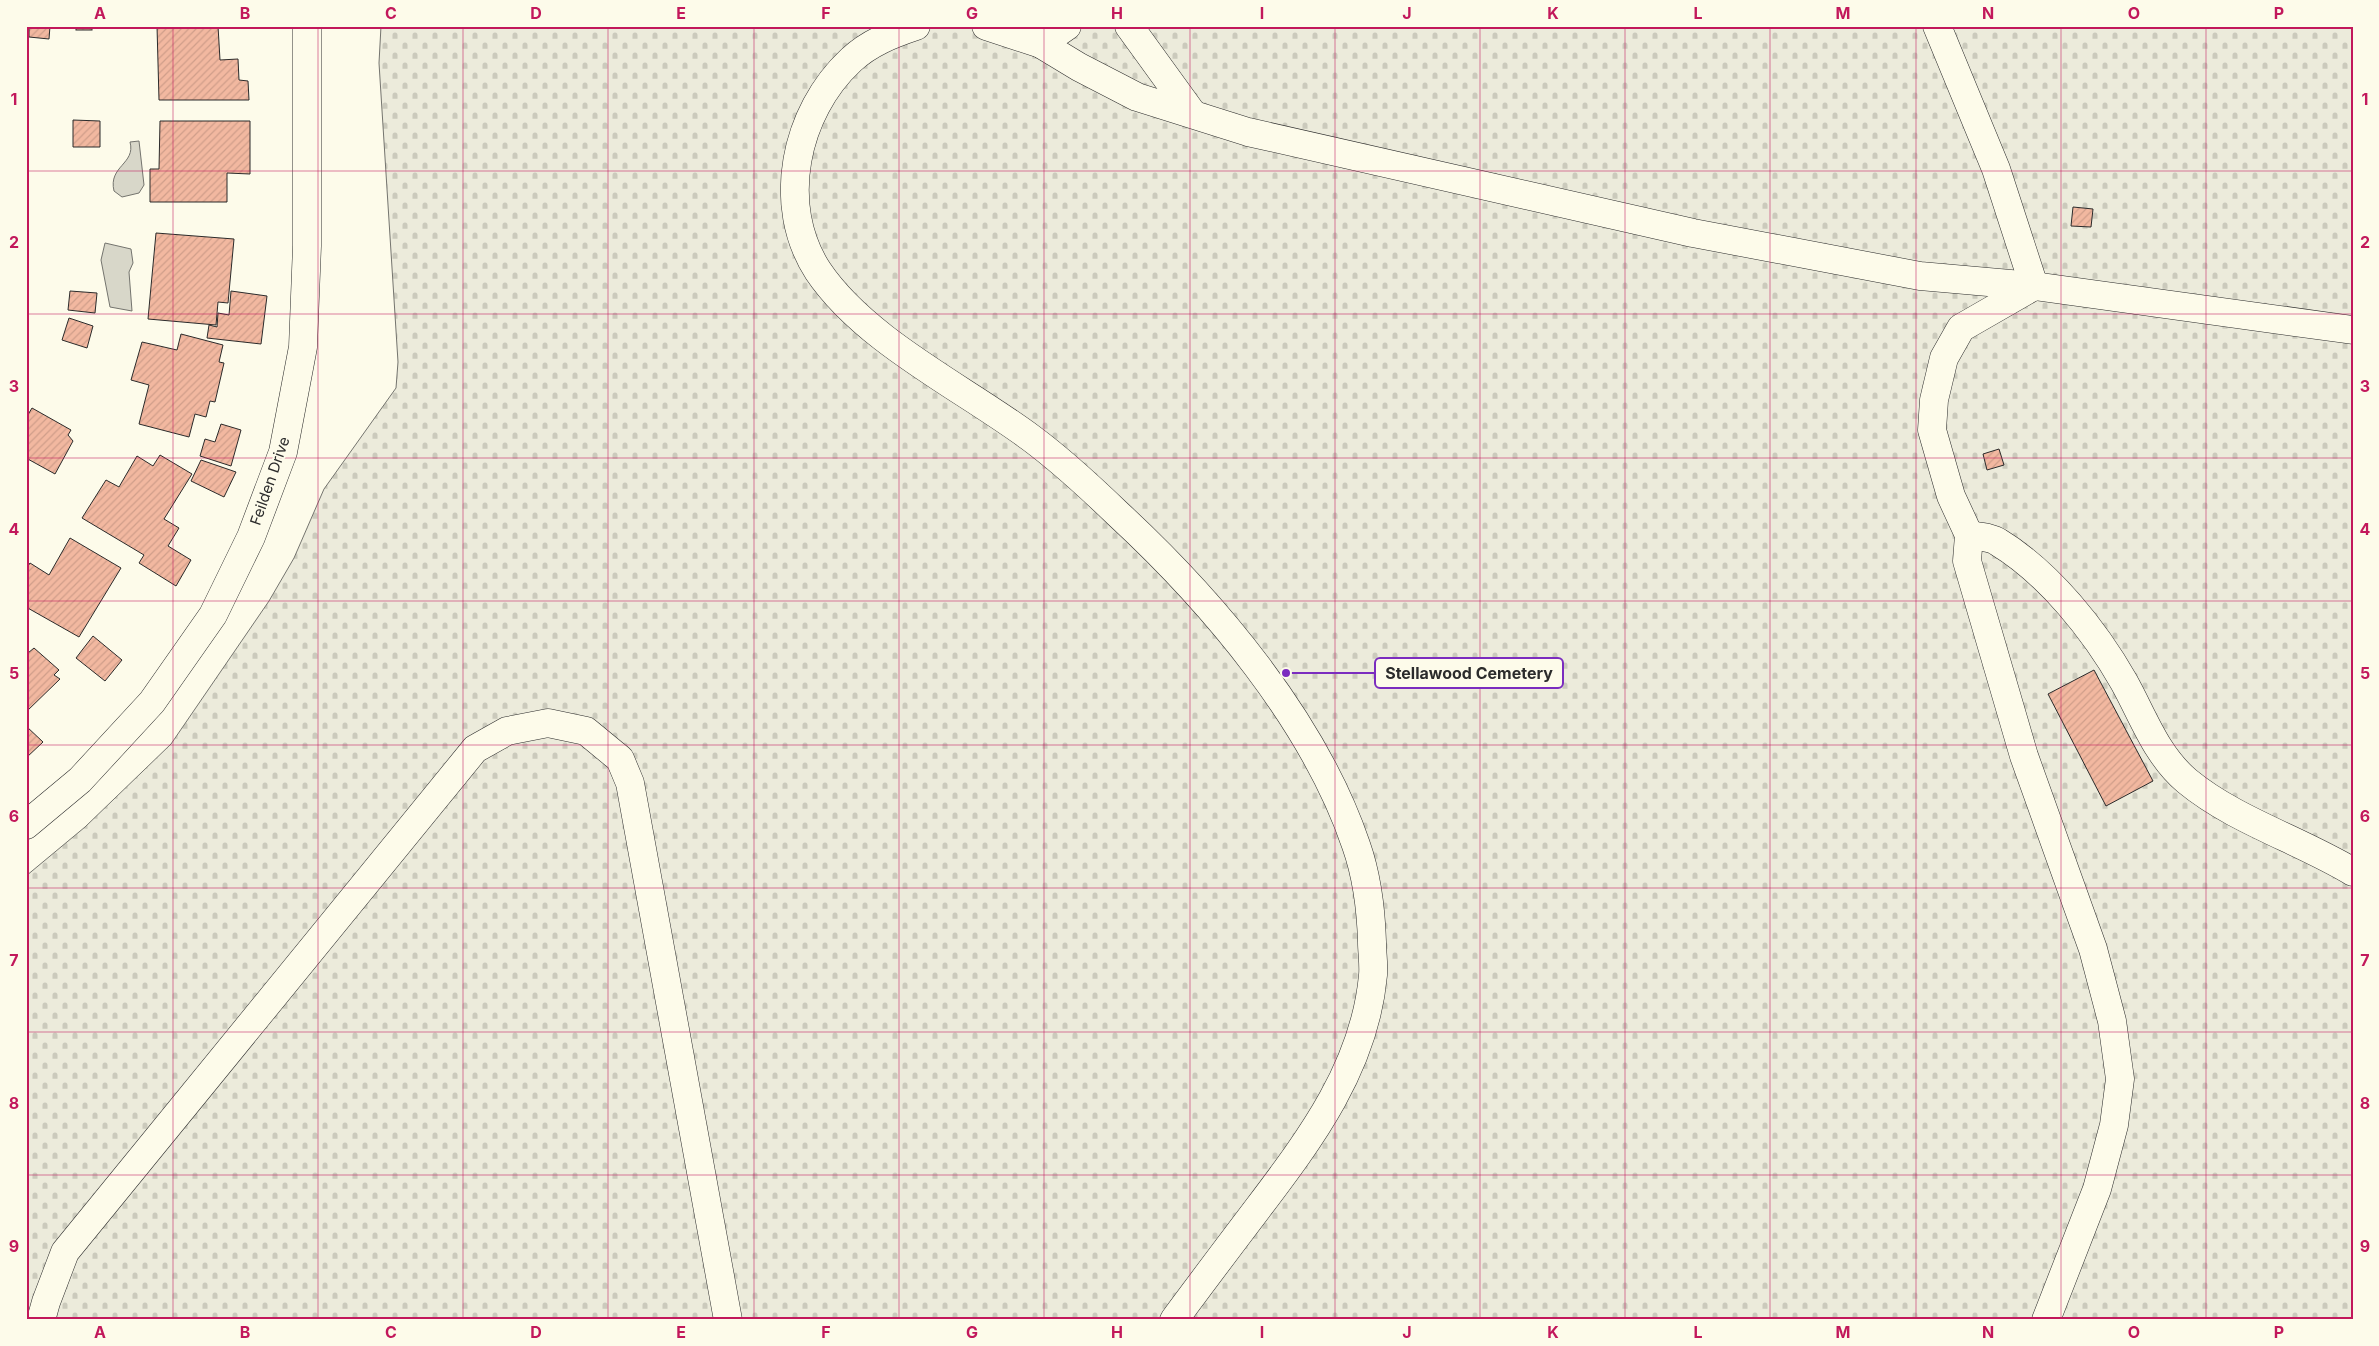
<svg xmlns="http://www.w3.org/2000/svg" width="2379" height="1346" font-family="Inter,sans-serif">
	<defs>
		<pattern id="cemetery-stones" width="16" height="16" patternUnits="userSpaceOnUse" patternTransform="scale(1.25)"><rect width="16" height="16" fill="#ecebdb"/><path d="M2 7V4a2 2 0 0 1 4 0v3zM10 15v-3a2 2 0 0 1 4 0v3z" fill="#cbcabc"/></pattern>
		<pattern id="building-hatch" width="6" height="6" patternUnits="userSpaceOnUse" patternTransform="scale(1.25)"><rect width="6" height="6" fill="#f2b8a0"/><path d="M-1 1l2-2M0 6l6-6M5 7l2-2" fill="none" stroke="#d09e8a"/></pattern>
	</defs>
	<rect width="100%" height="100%" fill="#fdfbea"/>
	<polygon fill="url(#cemetery-stones)" stroke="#74746e" points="381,26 2353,26 2353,1320 26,1320 26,876 85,827 171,744 269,601 294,558 324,489 396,388 398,362 379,63"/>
	<g fill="#d8d7c9" stroke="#74746e">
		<path d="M 139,141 L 144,185 L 139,193 L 122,197 L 114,191 C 108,166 136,164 130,142 Z"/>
		<polygon points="105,243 131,249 133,263 129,272 132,311 110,307 101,260"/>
	</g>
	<g fill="url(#building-hatch)" stroke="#2b2b2b">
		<polygon points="29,26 50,26 49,39 29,37"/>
		<rect x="76" y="26" width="16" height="4"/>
		<polygon points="157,26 218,26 220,60 238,59 239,80 248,81 249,100 159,100"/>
		<polygon points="73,120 100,121 100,147 73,147"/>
		<polygon points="160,121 250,121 250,174 227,173 227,202 150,202 150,169 159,169"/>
		<polygon points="2073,207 2093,209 2091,227 2071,226"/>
		<polygon points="156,233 234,239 228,303 218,302 216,325 148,319"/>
		<polygon points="70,291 97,293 95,313 68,310"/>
		<polygon points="231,291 267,296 261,344 207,338 209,325 217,327 218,313 229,315"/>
		<polygon points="69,318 93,326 87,348 62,340"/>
		<polygon points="181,334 223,345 219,362 224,363 215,402 210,401 206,417 195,414 189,437 139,424 149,385 131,380 142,342 177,350"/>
		<polygon points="32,408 71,430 68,435 73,441 55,474 26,458 26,418"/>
		<polygon points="221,424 241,430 231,466 200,456 205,439 215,442"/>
		<polygon points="1999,449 2004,465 1987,470 1983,454"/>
		<polygon points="160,455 192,474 164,519 179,528 168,546 191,560 176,586 139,563 144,555 82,518 106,480 119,487 137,456 153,466"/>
		<polygon points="201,460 236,472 224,497 191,481"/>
		<polygon points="70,538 121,568 79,637 26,607 26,569 30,563 49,575"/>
		<polygon points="93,636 122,660 105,681 76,658"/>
		<polygon points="34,648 59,670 54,675 60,679 26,712 26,651 28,653"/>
		<polygon points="2094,670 2153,781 2106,806 2048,694"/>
		<polygon points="26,726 43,742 26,758"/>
	</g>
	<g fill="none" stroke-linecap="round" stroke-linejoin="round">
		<g stroke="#2b2b2b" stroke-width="29">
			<g id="minor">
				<path d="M 916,26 C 892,34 869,43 851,60 C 795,112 775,205 818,271 C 865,341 964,388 1031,438 C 1062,461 1090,487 1118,514 C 1213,602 1314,721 1356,845 C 1367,876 1371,909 1372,942 C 1372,953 1374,964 1373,975 C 1365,1066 1311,1138 1258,1208 C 1230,1245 1202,1282 1174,1320"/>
				<polyline points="986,26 1041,44 1079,67 1137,97 1248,132 1693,233 1920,276 2034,286 2353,330"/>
				<polyline points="1129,26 1192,113"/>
				<polyline points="1937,26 1996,169 2034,286 1961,328 1944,358 1934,400 1932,430 1951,496 1969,535 1967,561 2024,756 2093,949 2112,1021 2120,1079 2114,1125 2097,1189 2046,1320"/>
				<polyline points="1041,44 1067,26"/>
				<path d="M 1969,535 C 1978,537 1991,537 1998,542 C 2049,573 2095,631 2124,682 C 2143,716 2156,755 2187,781 C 2234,820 2300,840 2353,872"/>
				<polyline points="26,825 80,780 152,702 213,615 251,537 283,452 303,347 307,246 307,26"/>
				<polyline points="41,1320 46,1302 65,1252 475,749 507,731 548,723 586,731 620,759 630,783 728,1320"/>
			</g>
		</g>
		<use href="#minor" stroke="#fdfbea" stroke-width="28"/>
	</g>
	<path fill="none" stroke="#c2185b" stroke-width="1" stroke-opacity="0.55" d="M 173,26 L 173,1320M 318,26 L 318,1320M 463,26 L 463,1320M 608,26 L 608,1320M 754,26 L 754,1320M 899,26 L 899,1320M 1044,26 L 1044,1320M 1190,26 L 1190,1320M 1335,26 L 1335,1320M 1480,26 L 1480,1320M 1625,26 L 1625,1320M 1770,26 L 1770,1320M 1916,26 L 1916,1320M 2061,26 L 2061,1320M 2206,26 L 2206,1320M 26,171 L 2353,171M 26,314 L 2353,314M 26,458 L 2353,458M 26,601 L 2353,601M 26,745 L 2353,745M 26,888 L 2353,888M 26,1032 L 2353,1032M 26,1175 L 2353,1175"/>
	<g text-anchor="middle" stroke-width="4" stroke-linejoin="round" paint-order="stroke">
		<g font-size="15" fill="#2b2b2b" stroke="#fdfbea">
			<text transform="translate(270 481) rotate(-71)" y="5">Feilden Drive</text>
		</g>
	</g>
	<path fill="none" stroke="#7b2cbf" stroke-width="2" d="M1286 673L1375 673"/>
	<circle fill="#7b2cbf" stroke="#fdfbea" stroke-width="2" cx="1286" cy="673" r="5"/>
	<rect fill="#fdfbea" stroke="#7b2cbf" stroke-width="2" x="1375" y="658" width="188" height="30" rx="5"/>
	<g font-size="16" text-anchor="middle" font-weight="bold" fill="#2b2b2b">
		<text x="1469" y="679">Stellawood Cemetery</text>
	</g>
	<rect width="2379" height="1346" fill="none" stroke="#fdfbea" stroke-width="55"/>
	<rect x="28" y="28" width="2324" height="1290" fill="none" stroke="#c2185b" stroke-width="2"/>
	<g font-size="16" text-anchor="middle" font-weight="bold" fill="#c2185b">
		<text x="100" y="19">A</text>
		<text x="245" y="19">B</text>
		<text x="391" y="19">C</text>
		<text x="536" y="19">D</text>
		<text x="681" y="19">E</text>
		<text x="826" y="19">F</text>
		<text x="972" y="19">G</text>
		<text x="1117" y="19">H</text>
		<text x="1262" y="19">I</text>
		<text x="1407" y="19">J</text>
		<text x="1553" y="19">K</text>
		<text x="1698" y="19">L</text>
		<text x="1843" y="19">M</text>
		<text x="1988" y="19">N</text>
		<text x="2134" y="19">O</text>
		<text x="2279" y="19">P</text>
		<text x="14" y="105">1</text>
		<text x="2365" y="105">1</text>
		<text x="14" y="248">2</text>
		<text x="2365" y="248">2</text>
		<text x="14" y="392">3</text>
		<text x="2365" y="392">3</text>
		<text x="14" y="535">4</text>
		<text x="2365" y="535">4</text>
		<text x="14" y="679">5</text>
		<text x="2365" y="679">5</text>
		<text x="14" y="822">6</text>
		<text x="2365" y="822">6</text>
		<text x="14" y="966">7</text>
		<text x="2365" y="966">7</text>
		<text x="14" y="1109">8</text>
		<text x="2365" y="1109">8</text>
		<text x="14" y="1252">9</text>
		<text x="2365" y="1252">9</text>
		<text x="100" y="1338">A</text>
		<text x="245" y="1338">B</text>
		<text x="391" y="1338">C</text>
		<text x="536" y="1338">D</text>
		<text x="681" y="1338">E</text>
		<text x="826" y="1338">F</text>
		<text x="972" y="1338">G</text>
		<text x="1117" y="1338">H</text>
		<text x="1262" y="1338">I</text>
		<text x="1407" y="1338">J</text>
		<text x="1553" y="1338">K</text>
		<text x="1698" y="1338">L</text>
		<text x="1843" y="1338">M</text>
		<text x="1988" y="1338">N</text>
		<text x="2134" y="1338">O</text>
		<text x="2279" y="1338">P</text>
	</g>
</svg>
